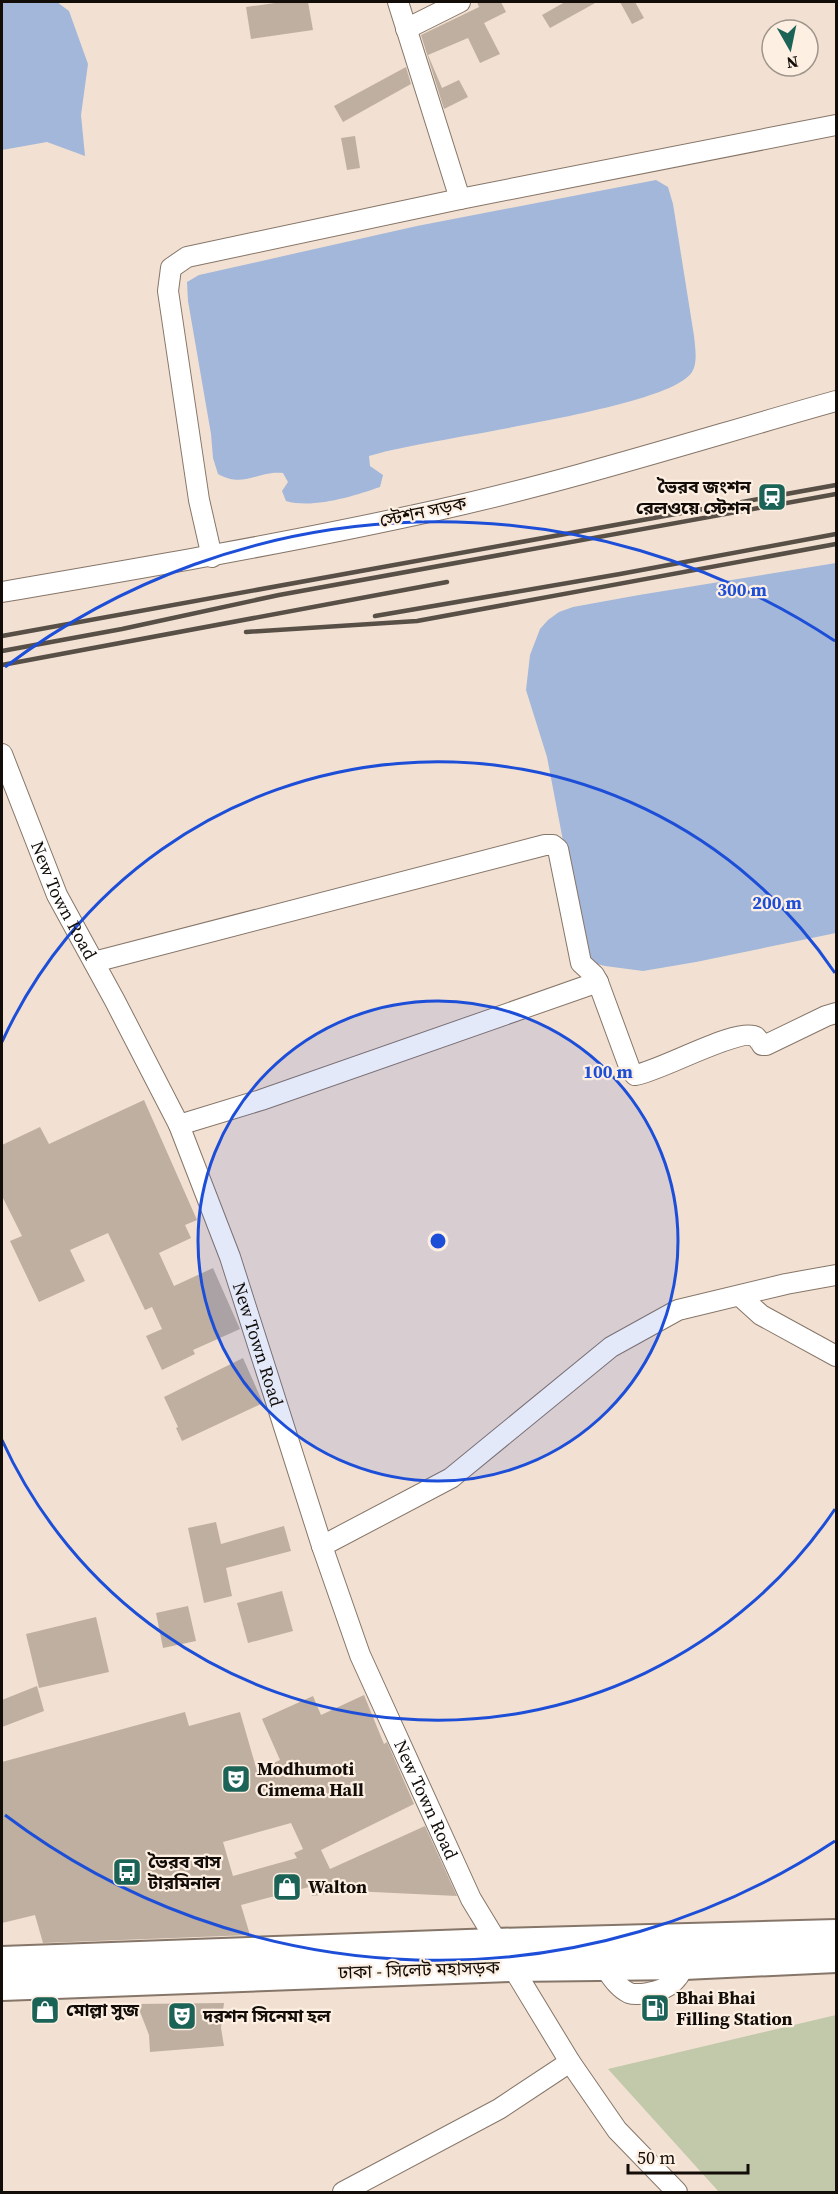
<svg xmlns="http://www.w3.org/2000/svg" width="838" height="2194" font-family="'Source Serif 4','Noto Sans Bengali',serif">
	<rect width="100%" height="100%" fill="#f2e1d2"/>
	<polygon fill="#c2c9aa" points="836,2015 836,2192 719,2192 608,2069"/>
	<g fill="#a2b7da">
		<polygon points="2,2 57,2 69,11 88,64 81,115 85,156 47,142 2,150"/>
		<path d="M 656,180 L 668,187 L 673,204 L 694,336 C 695,346 698,363 692,372 C 669,410 423,438 369,456 L 370,466 L 383,475 L 380,487 C 354,496 313,509 286,501 L 282,491 L 288,482 L 283,473 C 257,470 245,489 218,474 L 213,458 L 211,434 L 188,301 L 187,282 L 199,275 L 417,226 Z"/>
		<polygon points="836,563 836,933 696,962 643,971 605,966 586,961 547,757 526,690 530,655 540,629 548,620 559,612 573,607 639,595"/>
	</g>
	<g fill="#bfafa0" fill-rule="evenodd">
		<polygon points="282,2 308,2 313,30 251,39 246,7"/>
		<polygon points="477,2 501,2 506,12 484,23 500,54 480,63 468,38 428,55 442,88 459,80 468,97 444,109 421,35 479,7"/>
		<polygon points="565,2 597,2 550,28 542,15"/>
		<polygon points="620,2 635,2 644,18 632,24"/>
		<polygon points="406,67 411,84 343,122 334,106"/>
		<polygon points="355,136 360,168 347,170 341,138"/>
		<polygon points="144,1100 197,1220 185,1225 191,1238 159,1253 174,1286 213,1268 240,1329 193,1350 195,1354 162,1370 146,1336 162,1329 152,1307 145,1310 108,1233 70,1250 85,1281 39,1302 10,1241 22,1236 2,1196 2,1145 40,1127 49,1144"/>
		<polygon points="243,1358 263,1403 182,1441 176,1428 178,1427 164,1397"/>
		<polygon points="216,1522 221,1544 284,1526 291,1551 226,1568 232,1596 204,1603 188,1528"/>
		<polygon points="282,1591 293,1631 248,1643 237,1603"/>
		<polygon points="188,1606 196,1641 163,1648 156,1613"/>
		<polygon points="96,1617 109,1672 39,1688 26,1634"/>
		<polygon points="37,1686 44,1711 2,1727 2,1700"/>
		<path d="M 364,1695 L 384,1744 L 387,1742 L 414,1804 L 321,1850 L 330,1869 L 425,1826 L 457,1896 L 352,1891 L 312,1896 L 309,1887 L 241,1905 L 250,1935 L 43,1943 L 35,1915 L 2,1923 L 2,1762 L 185,1712 L 189,1726 L 240,1712 L 257,1771 L 280,1760 L 262,1719 L 313,1696 L 321,1715 ZM 291,1823 L 303,1849 L 294,1853 L 297,1858 L 233,1876 L 223,1842 Z"/>
		<polygon points="224,2003 221,2028 224,2046 150,2052 149,2035 137,2004"/>
	</g>
	<g fill="none" stroke-linecap="round" stroke-linejoin="round">
		<g stroke="#867669" stroke-width="22">
			<g id="minor">
				<polyline points="398,2 460,199"/>
				<polyline points="406,29 460,2"/>
				<polyline points="212,557 199,500 168,291 171,268 187,257 460,199 836,125"/>
				<path d="M 2,592 C 148,567 294,542 438,510 C 573,480 704,438 836,401"/>
				<path id="s1" d="M 2,754 L 57,895 L 115,1001 L 179,1125 L 230,1257 L 322,1546 L 360,1655 L 471,1899 L 570,2062 L 617,2130 L 677,2192"/>
				<path d="M 94,962 L 545,845 L 553,845 L 558,849 L 581,963 L 594,975 L 598,982 L 630,1069 L 635,1075 C 659,1072 739,1026 756,1037 C 757,1038 762,1044 762,1045 L 766,1045 L 826,1016 L 836,1013"/>
				<polyline points="179,1125 261,1100 598,982"/>
				<polyline points="740,1296 761,1315 836,1356"/>
				<polyline points="322,1546 451,1478 611,1347 678,1310 786,1284 836,1275"/>
				<path d="M 603,1965 C 611,1976 617,1987 629,1993 C 635,1995 642,1994 648,1993 C 669,1990 684,1977 685,1956"/>
				<polyline points="343,2192 499,2109 570,2062"/>
			</g>
		</g>
		<g stroke="#867669" stroke-width="32">
			<g id="highway">
				<polyline points="2,1961 495,1943 836,1934"/>
				<polyline points="2,1986 511,1967 684,1965 836,1958"/>
			</g>
		</g>
		<use href="#minor" stroke="#fff" stroke-width="20"/>
		<use href="#highway" stroke="#fff" stroke-width="28"/>
		<g stroke="#584f47" stroke-width="4.5">
			<polyline points="375,616 620,574 836,534"/>
			<polyline points="246,632 417,621 836,544"/>
			<polyline points="2,636 836,485"/>
			<polyline points="2,651 122,629 279,595 836,494"/>
			<polyline points="2,665 447,582"/>
		</g>
	</g>
	<circle cx="438" cy="1241" r="240" fill="#1d4ed8" fill-opacity=".12"/>
	<g fill="none" stroke="#1d4ed8" stroke-width="3">
		<circle cx="438" cy="1241" r="240"/>
		<path d="M835 1509A479 479 0 0 1 2 1440M2 1042A479 479 0 0 1 835 973"/>
		<path d="M835 1841A719 719 0 0 1 5 1815M5 667A719 719 0 0 1 835 641"/>
	</g>
	<defs>
		<g id="station-square" transform="scale(1.5)"><rect x="-9" y="-9" width="18" height="18" rx="4" fill="#1c6357" stroke="#fdefe2"/><path d="M-3-6H3Q5-6 5-4V2Q5 4 3 4L4.5 6H3L1.5 4h-3L-3 6H-4.5L-3 4Q-5 4-5 2V-4Q-5-6-3-6ZM-3.5-4v3h7v-3ZM-3.5 1v1.5H-2V1ZM2 1v1.5H3.5V1Z" fill="#fff"/></g>
		<g id="theatre-square" transform="scale(1.5)"><rect x="-9" y="-9" width="18" height="18" rx="4" fill="#1c6357" stroke="#fdefe2"/><path d="M-5-5.5Q0-4 5-5.5V0Q5 5 0 6Q-5 5-5 0ZM-3.3-2.5H-1v1.5H-3.3ZM1-2.5H3.3v1.5H1ZM-2.8 1Q0 5.5 2.8 1Z" fill="#fff"/></g>
		<g id="bus-square" transform="scale(1.5)"><rect x="-9" y="-9" width="18" height="18" rx="4" fill="#1c6357" stroke="#fdefe2"/><path d="M-5-6H5V4H4V6H2V4H-2V6H-4V4H-5ZM-3.5-4V0h7V-4ZM-3.5 1.2v1.5H-2V1.2ZM2 1.2v1.5H3.5V1.2Z" fill="#fff"/></g>
		<g id="shop-square" transform="scale(1.5)"><rect x="-9" y="-9" width="18" height="18" rx="4" fill="#1c6357" stroke="#fdefe2"/><path d="M-5-2.5h2.3a2.7 3.5 0 0 1 5.4 0H5L5.5 6h-11ZM-1.5-2.5h3a1.5 2.3 0 0 0-3 0Z" fill="#fff"/></g>
		<g id="fuel-square" transform="scale(1.5)"><rect x="-9" y="-9" width="18" height="18" rx="4" fill="#1c6357" stroke="#fdefe2"/><path d="M-5.5-6h7V0h2V4h1.3V-2.5L3-4.5l.8-.8L6-3V5H2.5V1h-1V6h-7ZM-4.2-4.7v3.2H.2V-4.7Z" fill="#fff"/></g>
	</defs>
	<g fill-rule="evenodd">
		<use href="#station-square" x="772" y="497"/>
		<use href="#theatre-square" x="236" y="1779"/>
		<use href="#bus-square" x="127" y="1872"/>
		<use href="#shop-square" x="287" y="1887"/>
		<use href="#fuel-square" x="655" y="2008"/>
		<use href="#shop-square" x="45" y="2010"/>
		<use href="#theatre-square" x="182" y="2016"/>
	</g>
	<g text-anchor="middle" stroke-width="4.5" stroke-linejoin="round" paint-order="stroke">
		<g font-size="18" font-weight="bold" fill="#120d08" stroke="#fdefe2" text-anchor="start">
			<text x="751" y="493" text-anchor="end">ভৈরব জংশন<tspan x="751" dy="21">রেলওয়ে স্টেশন</tspan></text>
			<text x="257" y="1775">Modhumoti<tspan x="257" dy="21">Cimema Hall</tspan></text>
			<text x="148" y="1868">ভৈরব বাস<tspan x="148" dy="21">টারমিনাল</tspan></text>
			<text x="308" y="1893">Walton</text>
			<text x="676" y="2004">Bhai Bhai<tspan x="676" dy="21">Filling Station</tspan></text>
			<text x="66" y="2016">মোল্লা সুজ</text>
			<text x="203" y="2022">দরশন সিনেমা হল</text>
		</g>
		<g font-size="18" fill="#120d08" stroke="#fdefe2">
			<text transform="translate(423 512) rotate(-12)" y="6">স্টেশন সড়ক</text>
			<text dy="6" stroke="none"><textPath href="#s1" startOffset="159">New Town Road</textPath></text>
			<text dy="6" stroke="none"><textPath href="#s1" startOffset="645">New Town Road</textPath></text>
			<text dy="6" stroke="none"><textPath href="#s1" startOffset="1131">New Town Road</textPath></text>
			<text transform="translate(419 1970) rotate(-2)" y="6">ঢাকা - সিলেট মহাসড়ক</text>
		</g>
	</g>
	<circle cx="438" cy="1241" r="9" fill="#1d4ed8" stroke="#fdefe2" stroke-width="3"/>
	<g font-size="18" text-anchor="middle" font-weight="bold" fill="#1d4ed8" stroke="#fdefe2" stroke-width="4.5" stroke-linejoin="round" paint-order="stroke">
		<text x="742" y="596">300 m</text>
		<text x="777" y="909">200 m</text>
		<text x="608" y="1078">100 m</text>
	</g>
	<rect width="838" height="2194" fill="none" stroke="#120d08" stroke-width="6"/>
	<g transform="translate(790 48) rotate(171)"><circle r="28" fill="#fdefe2" stroke="#9f958b" stroke-width="1.5"/>
	<path d="M0-4.5L10 22L0 15L-10 22Z" fill="#1c6357"/>
	<text y="-9" font-size="16" font-weight="bold" text-anchor="middle" fill="#120d08">N</text>
	</g>
	<path d="M628 2164v9h120v-9" fill="none" stroke="#120d08" stroke-width="3"/>
	<text x="637" y="2164" font-size="18" fill="#120d08" stroke="#fdefe2" stroke-width="4.5" paint-order="stroke">50 m</text>
</svg>
